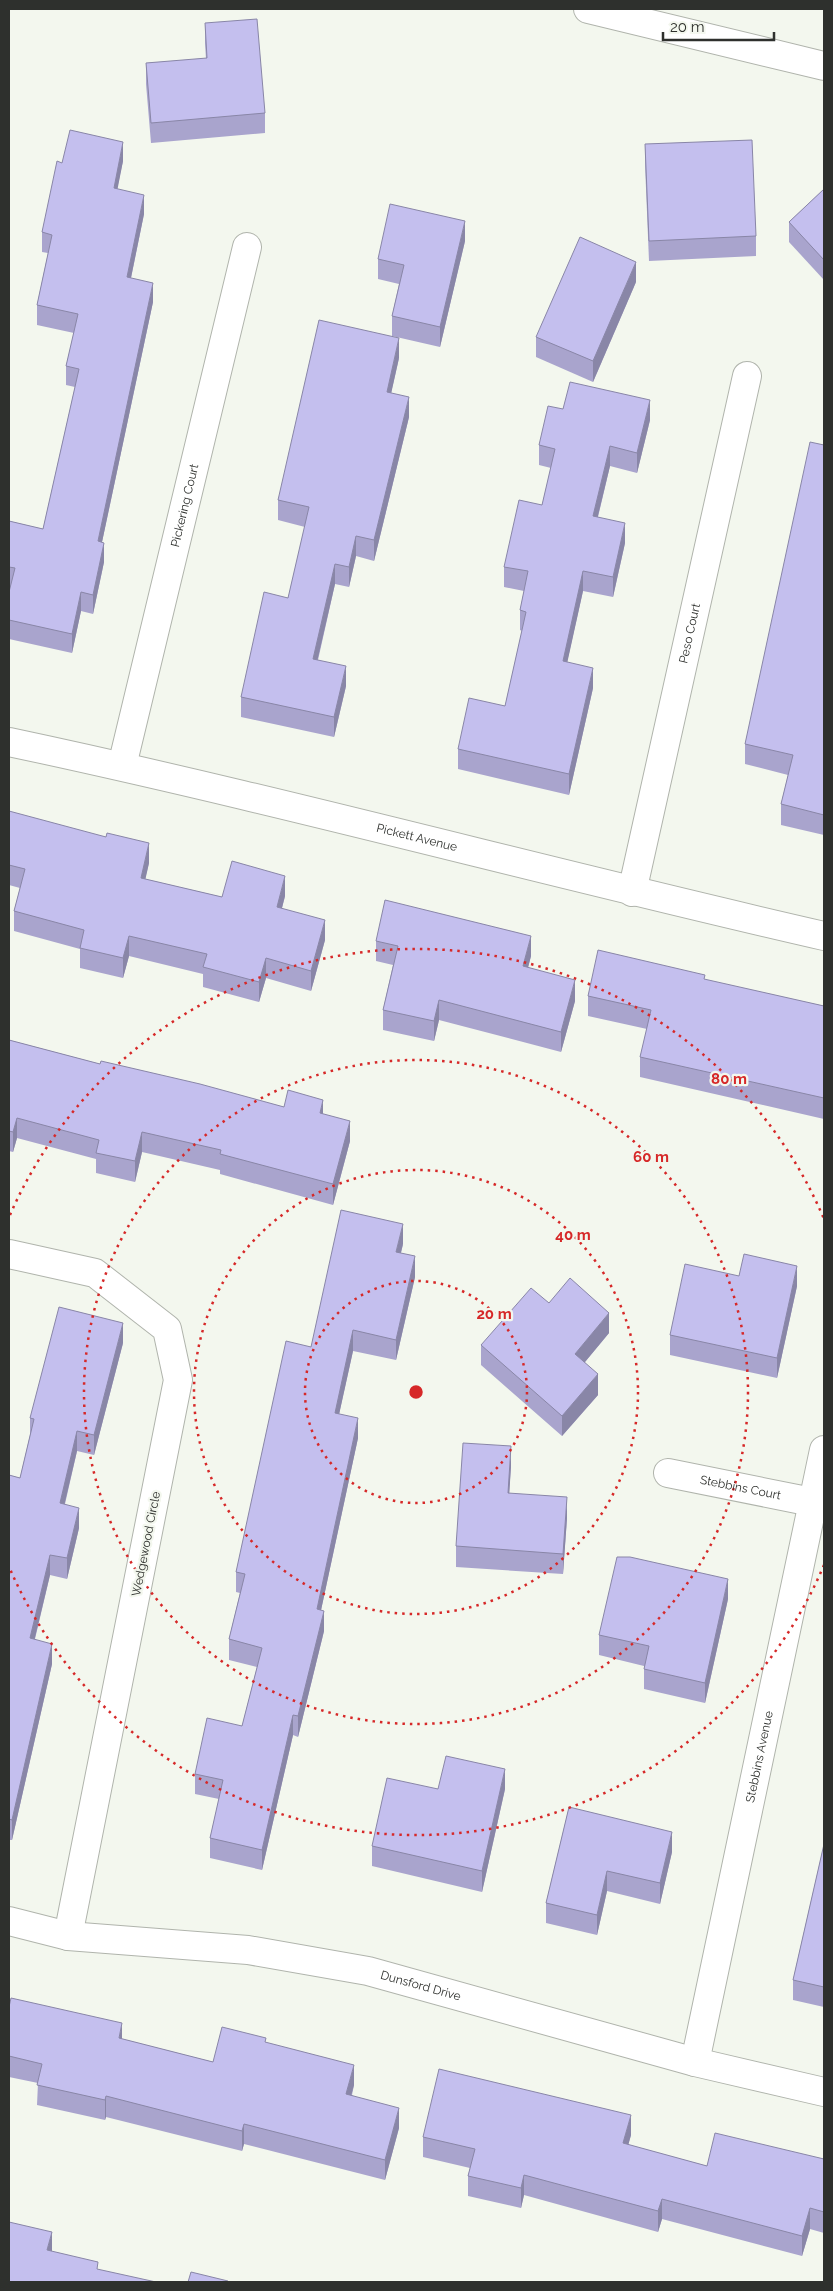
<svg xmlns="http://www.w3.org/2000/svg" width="833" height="2291" font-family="Raleway,sans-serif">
	<rect width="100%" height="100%" fill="#f3f7ee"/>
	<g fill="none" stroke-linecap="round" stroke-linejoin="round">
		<g stroke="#b0b4ac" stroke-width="30">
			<g id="minor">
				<polyline points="588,9 824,66"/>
				<path id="s1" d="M 9,742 C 282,800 552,874 824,936"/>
				<path id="s2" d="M 122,766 L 247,247"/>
				<path id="s3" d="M 632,892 L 747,376"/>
				<polyline points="9,1254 95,1273 167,1329 178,1380 68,1936"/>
				<path id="s4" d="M 668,1473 L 812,1502"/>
				<path id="s5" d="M 9,1921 L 68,1936 L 248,1950 L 368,1971 L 695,2062 L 824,2092"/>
				<path id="s6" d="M 695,2062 L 824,1450"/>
			</g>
		</g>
		<use href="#minor" stroke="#fff" stroke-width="28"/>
	</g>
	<g fill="#a9a4cd">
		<polygon points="205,23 265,113 265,133 151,143 146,84 146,63 206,59 205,43"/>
		<polygon points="645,144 756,236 756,256 649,261 645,164"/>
		<polygon points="123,161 117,189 144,214 131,278 153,302 102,542 104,562 93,614 81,611 72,653 9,639 9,592 10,586 9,586 9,521 43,529 75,387 66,385 66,366 74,333 37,325 37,305 48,253 42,252 42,232 62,163"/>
		<polygon points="824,189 824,280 789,242 789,222"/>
		<polygon points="465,241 440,347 392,336 392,316 399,284 378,279 378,259"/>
		<polygon points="636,282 593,382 536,357 536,337"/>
		<polygon points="399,358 391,393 409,417 374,561 356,556 349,587 335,584 318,660 346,686 334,737 241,717 241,697 288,598 305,527 278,520 278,500"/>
		<polygon points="563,409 650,420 637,473 610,466 598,517 625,543 613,597 583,591 567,662 593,688 569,795 458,769 458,749 505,706 522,631 520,630 520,610 524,591 504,587 504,567 542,505 551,468 539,465 539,445"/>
		<polygon points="824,445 824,835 781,825 781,804 788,775 745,764 745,744"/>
		<polygon points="9,811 149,863 145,879 222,897 285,896 282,908 325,940 311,991 266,978 259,1002 203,987 203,974 129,956 123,978 80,968 80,949 14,931 14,911 20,888 9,885"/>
		<polygon points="376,941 531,956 528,968 575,1001 561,1052 439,1020 434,1041 383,1030 383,1010 393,965 376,961"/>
		<polygon points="705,980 824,1006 824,1119 640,1077 640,1057 647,1029 588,1016 588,996"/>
		<polygon points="9,1040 100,1064 284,1107 323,1114 350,1141 333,1205 220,1174 220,1170 142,1152 135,1182 96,1173 96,1159 17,1138 13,1152 9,1151"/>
		<polygon points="403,1244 401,1253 415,1277 396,1360 353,1351 339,1414 358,1438 321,1610 324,1631 298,1737 293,1735 262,1870 210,1858 210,1838 219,1799 195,1794 195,1774 242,1726 257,1667 229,1660 229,1639 240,1593 236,1592 236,1572 311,1347"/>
		<polygon points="739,1276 797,1286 777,1378 670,1355 670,1335"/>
		<polygon points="549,1303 609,1333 585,1362 598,1395 562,1436 481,1365 481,1345"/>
		<polygon points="123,1343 94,1455 77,1451 65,1504 79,1528 67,1579 50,1575 35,1639 52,1664 12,1840 9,1840 9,1475 20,1478 30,1435 30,1418"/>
		<polygon points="511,1466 509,1493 567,1518 563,1574 456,1567 456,1546"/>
		<polygon points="728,1599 705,1703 644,1689 644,1666 599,1655 599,1635"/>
		<polygon points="438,1789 505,1789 482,1892 372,1866 372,1846"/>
		<polygon points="569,1807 672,1852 660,1904 607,1891 597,1935 546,1923 546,1903"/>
		<polygon points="824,1844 824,2007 793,2000 793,1980"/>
		<polygon points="9,2007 122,2039 213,2062 266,2043 354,2085 352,2095 399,2128 385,2180 244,2144 242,2151 106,2117 105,2120 37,2105 38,2083 9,2077"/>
		<polygon points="631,2135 628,2145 707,2166 824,2159 824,2233 810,2229 802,2256 662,2219 658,2232 524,2195 521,2208 468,2196 468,2176 470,2168 423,2157 423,2137"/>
	</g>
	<g fill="#8986a7">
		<polygon points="123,142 123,161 114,207 114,188"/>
		<polygon points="144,195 144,214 127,297 127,277"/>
		<polygon points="465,221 465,241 440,347 440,327"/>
		<polygon points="636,262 636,282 593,382 593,361"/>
		<polygon points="153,283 153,302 98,561 98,541"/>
		<polygon points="399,338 399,358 387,412 387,392"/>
		<polygon points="409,397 409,417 374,561 374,540"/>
		<polygon points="650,400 650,420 637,473 637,453"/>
		<polygon points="610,446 610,466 593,536 593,516"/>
		<polygon points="625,523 625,543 613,597 613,577"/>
		<polygon points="356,536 356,556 349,587 349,567"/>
		<polygon points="104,543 104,562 93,614 93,595"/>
		<polygon points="335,564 335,584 313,679 313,659"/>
		<polygon points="583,571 583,591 563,682 563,661"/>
		<polygon points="81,592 81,611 72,653 72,634"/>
		<polygon points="346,666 346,686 334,737 334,717"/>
		<polygon points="593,668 593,688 569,795 569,774"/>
		<polygon points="149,843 149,863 141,899 141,878"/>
		<polygon points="285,876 285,896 277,927 277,907"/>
		<polygon points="325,920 325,940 311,991 311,971"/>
		<polygon points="129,936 129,956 123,978 123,958"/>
		<polygon points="531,936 531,956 523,986 523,966"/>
		<polygon points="266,958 266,978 259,1002 259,982"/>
		<polygon points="575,980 575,1001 561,1052 561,1032"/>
		<polygon points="439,1000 439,1020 434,1041 434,1021"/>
		<polygon points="323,1100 323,1120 320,1113"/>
		<polygon points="17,1118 17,1138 13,1152 13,1132"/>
		<polygon points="350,1121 350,1141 333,1205 333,1184"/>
		<polygon points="142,1132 142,1152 135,1182 135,1161"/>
		<polygon points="403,1224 403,1244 396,1272 396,1252"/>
		<polygon points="415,1256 415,1277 396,1360 396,1340"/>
		<polygon points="797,1266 797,1286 777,1378 777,1358"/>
		<polygon points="609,1313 609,1333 575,1374 575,1354"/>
		<polygon points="123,1323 123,1343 94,1455 94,1435"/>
		<polygon points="353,1330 353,1351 335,1433 335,1413"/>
		<polygon points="598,1374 598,1395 562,1436 562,1416"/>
		<polygon points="358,1418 358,1438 317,1629 317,1609"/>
		<polygon points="77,1431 77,1451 60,1523 60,1503"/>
		<polygon points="511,1446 511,1466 508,1514 508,1493"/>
		<polygon points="567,1497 567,1518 563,1574 563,1554"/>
		<polygon points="79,1508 79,1528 67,1579 67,1558"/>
		<polygon points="50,1555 50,1575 30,1658 30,1638"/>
		<polygon points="728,1579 728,1599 705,1703 705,1683"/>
		<polygon points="324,1611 324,1631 298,1737 298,1716"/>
		<polygon points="52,1644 52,1664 12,1840 12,1820"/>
		<polygon points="293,1715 293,1735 262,1870 262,1850"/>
		<polygon points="505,1769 505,1789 482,1892 482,1871"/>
		<polygon points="672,1832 672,1852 660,1904 660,1883"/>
		<polygon points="607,1871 607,1891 597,1935 597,1915"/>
		<polygon points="122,2023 122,2043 119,2038"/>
		<polygon points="354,2065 354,2085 346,2114 346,2094"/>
		<polygon points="106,2096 106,2117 105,2120 105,2100"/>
		<polygon points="399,2108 399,2128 385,2180 385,2160"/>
		<polygon points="631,2115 631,2135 623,2164 623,2143"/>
		<polygon points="244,2124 244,2144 242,2151 242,2131"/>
		<polygon points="524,2175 524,2195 521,2208 521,2188"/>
		<polygon points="662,2199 662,2219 658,2232 658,2211"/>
		<polygon points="810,2208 810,2229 802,2256 802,2236"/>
		<polygon points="52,2232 52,2252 47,2250"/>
	</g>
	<g fill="#c4bfee" stroke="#8986a7">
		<polygon points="257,19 265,113 151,123 146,63 207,58 205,23"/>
		<polygon points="70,130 123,142 114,188 144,195 127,277 153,283 98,541 104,543 93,595 81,592 72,634 9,620 9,592 15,568 9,567 9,521 43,529 79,369 66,366 78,314 37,305 52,235 42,232 57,161 62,163"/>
		<polygon points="752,140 756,236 649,241 645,144"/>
		<polygon points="824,189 824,260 789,222"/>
		<polygon points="390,204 465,221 440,327 392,316 404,265 378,259"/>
		<polygon points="580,237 636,262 593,361 536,337"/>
		<polygon points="319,320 399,338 387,392 409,397 374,540 356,536 349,567 335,564 313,659 346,666 334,717 241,697 264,592 288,598 309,507 278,500"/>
		<polygon points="570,382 650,400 637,453 610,446 593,516 625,523 613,577 583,571 563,661 593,668 569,774 458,749 469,698 505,706 526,612 520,610 528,571 504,567 519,500 542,505 555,449 539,445 548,406 563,409"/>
		<polygon points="810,442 824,445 824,815 781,804 793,755 745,744"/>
		<polygon points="9,811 106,837 107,833 149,843 141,878 222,897 232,861 285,876 277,907 325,920 311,971 266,958 259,982 203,967 207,954 129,936 123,958 80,948 84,930 14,911 25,869 9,865"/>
		<polygon points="385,900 531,936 523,966 575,980 561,1032 439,1000 434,1021 383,1010 398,946 376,941"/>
		<polygon points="598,950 705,975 704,979 824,1006 824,1098 640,1057 651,1010 588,996"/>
		<polygon points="9,1040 100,1064 101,1061 200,1084 284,1107 288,1090 323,1100 320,1113 350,1121 333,1184 220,1154 221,1150 142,1132 135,1161 96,1153 99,1140 17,1118 13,1132 9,1131"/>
		<polygon points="341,1210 403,1224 396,1252 415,1256 396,1340 353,1330 335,1413 358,1418 317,1609 324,1611 298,1716 293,1715 262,1850 210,1838 223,1780 195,1774 207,1718 242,1726 262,1648 229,1639 245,1574 236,1572 286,1341 311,1347"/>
		<polygon points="744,1254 797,1266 777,1358 670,1335 685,1264 739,1276"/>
		<polygon points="570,1278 609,1313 575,1354 598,1374 562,1416 481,1345 531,1288 549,1303"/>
		<polygon points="59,1307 123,1323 94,1435 77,1431 60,1503 79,1508 67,1558 50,1555 30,1638 52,1644 12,1820 9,1819 9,1475 20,1478 34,1419 30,1418"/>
		<polygon points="463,1443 511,1446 508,1493 567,1497 563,1554 456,1546"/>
		<polygon points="617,1557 630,1557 728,1579 705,1683 644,1669 649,1646 599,1635"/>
		<polygon points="446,1756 505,1769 482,1871 372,1846 387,1778 438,1789"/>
		<polygon points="569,1807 672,1832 660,1883 607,1871 597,1915 546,1903"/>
		<polygon points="824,1844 824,1987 793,1980"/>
		<polygon points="11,1998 122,2023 119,2038 213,2062 222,2027 266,2038 265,2042 354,2065 346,2094 399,2108 385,2160 244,2124 242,2131 106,2096 105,2100 37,2085 42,2064 9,2056 9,2007"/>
		<polygon points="439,2069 631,2115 623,2143 707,2166 715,2133 824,2159 824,2212 810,2208 802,2236 662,2199 658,2211 524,2175 521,2188 468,2176 475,2149 423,2137"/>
		<polygon points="9,2222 52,2232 47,2250 98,2262 97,2269 156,2282 9,2282"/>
		<polygon points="191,2272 228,2281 228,2282 188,2282"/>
	</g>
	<g fill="none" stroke="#d62828" stroke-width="2.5" stroke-dasharray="2.5 5">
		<circle cx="416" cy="1392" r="111"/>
		<circle cx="416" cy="1392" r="222"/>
		<circle cx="416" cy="1392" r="332"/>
		<path d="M824 1565A443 443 0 0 1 10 1569M10 1215A443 443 0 0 1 824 1219"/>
	</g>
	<g text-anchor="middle" stroke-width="4.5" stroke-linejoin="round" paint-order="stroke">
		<g font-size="12" fill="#2e302d" stroke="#f3f7ee">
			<text dy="4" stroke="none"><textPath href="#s2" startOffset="268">Pickering Court</textPath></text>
			<text dy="4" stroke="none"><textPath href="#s3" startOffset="265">Peso Court</textPath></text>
			<text dy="4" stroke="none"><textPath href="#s1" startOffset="419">Pickett Avenue</textPath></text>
			<text dy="4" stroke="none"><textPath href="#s4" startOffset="74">Stebbins Court</textPath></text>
			<text transform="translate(146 1544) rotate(-79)" y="4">Wedgewood Circle</text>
			<text dy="4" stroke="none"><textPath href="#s6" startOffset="312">Stebbins Avenue</textPath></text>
			<text dy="4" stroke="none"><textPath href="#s5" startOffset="418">Dunsford Drive</textPath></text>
		</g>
	</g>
	<circle cx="416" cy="1392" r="8" fill="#d62828" stroke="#f3f7ee" stroke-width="2.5"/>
	<g font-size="15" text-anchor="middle" font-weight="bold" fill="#d62828" stroke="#f3f7ee" stroke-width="4.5" stroke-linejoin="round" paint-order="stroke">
		<text x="729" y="1084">80 m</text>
		<text x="651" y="1162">60 m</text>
		<text x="573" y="1240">40 m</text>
		<text x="494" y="1319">20 m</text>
	</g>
	<rect width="833" height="2291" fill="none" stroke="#2e302d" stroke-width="20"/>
	<path d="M663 32v8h111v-8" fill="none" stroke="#2e302d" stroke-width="2.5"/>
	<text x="670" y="32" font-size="15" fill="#2e302d" stroke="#f3f7ee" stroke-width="4" paint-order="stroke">20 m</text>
</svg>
